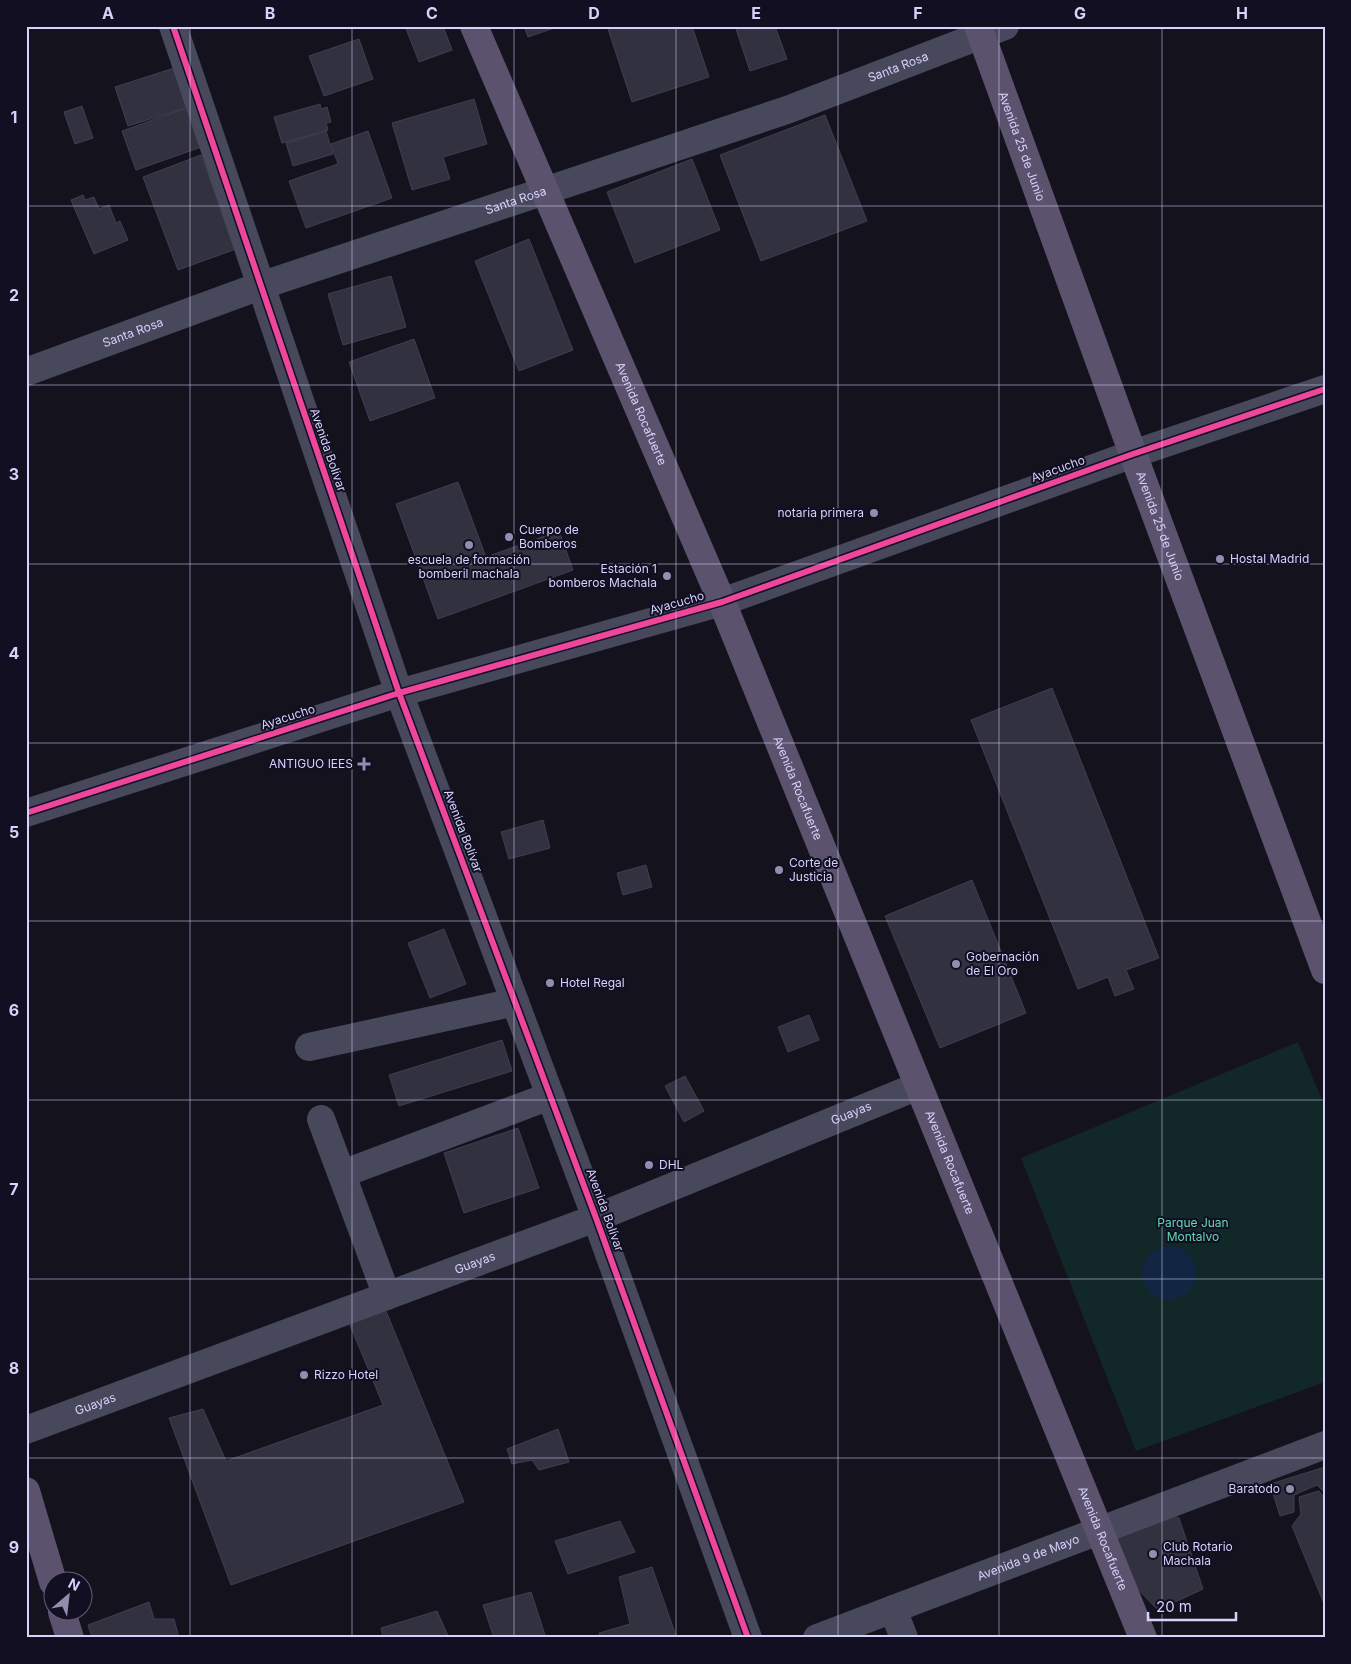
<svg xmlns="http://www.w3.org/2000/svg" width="1351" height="1664" font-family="Inter,sans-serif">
	<rect width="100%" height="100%" fill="#14131d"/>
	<polygon fill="#122727" points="1298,1042 1325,1107 1325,1382 1136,1451 1021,1158"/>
	<circle fill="#122643" cx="1169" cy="1273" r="27"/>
	<g fill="#32313f" stroke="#403e50">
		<polygon points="405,26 443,26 452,50 419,62"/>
		<polygon points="524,26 560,26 528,37"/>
		<polygon points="607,26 692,26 709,77 632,102"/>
		<polygon points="735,26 775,26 787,59 750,71"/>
		<polygon points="359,39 373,79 324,96 309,56"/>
		<polygon points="174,68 186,108 128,126 115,87"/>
		<polygon points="474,99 487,144 443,157 450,179 412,190 392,123"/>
		<polygon points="320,104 321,109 327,107 331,122 326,123 328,130 282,143 274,117"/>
		<polygon points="195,105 210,144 136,170 122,131"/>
		<polygon points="82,106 93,138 75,144 64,112"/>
		<polygon points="825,115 867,221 761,261 720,155"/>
		<polygon points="326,131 333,154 293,166 286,143"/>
		<polygon points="368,131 392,198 306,228 289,181 338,164 331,144"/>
		<polygon points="201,155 236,249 178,270 143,177"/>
		<polygon points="692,159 720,230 635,263 607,192"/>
		<polygon points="83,195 85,200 94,197 99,209 109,205 116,223 120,221 128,240 94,254 71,200"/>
		<polygon points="529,239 573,350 519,371 475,261"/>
		<polygon points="391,276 406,327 343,345 328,294"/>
		<polygon points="414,339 435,398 370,421 349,362"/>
		<polygon points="458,482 486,557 559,531 573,570 438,619 396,504"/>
		<polygon points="1052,688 1159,958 1126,970 1134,989 1115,996 1108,977 1078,989 971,720"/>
		<polygon points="543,820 550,848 509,859 501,832"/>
		<polygon points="646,865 652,887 623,895 617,873"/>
		<polygon points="972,880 1026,1013 940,1048 885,916"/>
		<polygon points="444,929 466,984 430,998 408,943"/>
		<polygon points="809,1015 819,1040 788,1052 778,1027"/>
		<polygon points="502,1040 512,1071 399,1106 389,1075"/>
		<polygon points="685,1076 704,1111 684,1122 665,1086"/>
		<polygon points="518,1128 539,1188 464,1213 444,1153"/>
		<polygon points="384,1306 464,1502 231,1585 169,1418 203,1409 226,1461 383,1405 348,1320"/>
		<polygon points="558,1429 569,1462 539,1470 532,1460 512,1464 507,1449"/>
		<polygon points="1325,1467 1325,1493 1317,1485 1294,1495 1294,1512 1280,1516 1270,1484"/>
		<polygon points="1319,1491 1325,1499 1325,1606 1292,1526 1301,1514 1299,1497"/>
		<polygon points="1161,1511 1179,1518 1203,1589 1158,1610 1124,1575 1107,1534"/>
		<polygon points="620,1521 635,1552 568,1574 555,1541"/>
		<polygon points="652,1567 676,1636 668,1638 600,1638 599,1633 630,1624 619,1577"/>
		<polygon points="531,1592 546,1638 494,1638 483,1605"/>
		<polygon points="149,1602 154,1619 174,1619 179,1638 92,1638 88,1625"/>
		<polygon points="437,1611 449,1638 383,1638 381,1628"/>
	</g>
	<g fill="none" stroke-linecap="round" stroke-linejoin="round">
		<g stroke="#48485d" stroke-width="28">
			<polyline points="173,26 399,693 596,1218 748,1638"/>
			<path id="s1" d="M 26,372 L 260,286 L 787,110 L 1005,26"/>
			<polyline points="26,813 399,693 722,602 1133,454 1325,389"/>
			<polyline points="309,1047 515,1002"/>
			<polyline points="321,1119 387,1296"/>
			<polyline points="342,1174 550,1096"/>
			<path id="s2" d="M 26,1430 L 596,1218 L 918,1086"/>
			<polyline points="893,1609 904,1638"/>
			<path id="s3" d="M 817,1638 L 1325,1445"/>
		</g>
		<g stroke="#5b536d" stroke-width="28">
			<path id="s4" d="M 474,26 L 722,602 L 1143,1638"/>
			<path id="s5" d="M 978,26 L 1133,454 L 1325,970"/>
			<polyline points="26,1491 53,1582"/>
			<polyline points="62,1612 70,1638"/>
		</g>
		<g stroke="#110f21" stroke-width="9">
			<g id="cycleway">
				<polyline points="173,26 399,693 596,1218 748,1638"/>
				<polyline points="26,813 399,693 722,602 1133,454 1325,389"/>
			</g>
		</g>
		<use href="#cycleway" stroke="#ed469a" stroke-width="6"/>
	</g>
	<path fill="none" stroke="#d5d2fc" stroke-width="1" stroke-opacity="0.55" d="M 190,26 L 190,1638M 352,26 L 352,1638M 514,26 L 514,1638M 676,26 L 676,1638M 838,26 L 838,1638M 999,26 L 999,1638M 1162,26 L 1162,1638M 26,206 L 1325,206M 26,385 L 1325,385M 26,564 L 1325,564M 26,743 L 1325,743M 26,921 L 1325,921M 26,1100 L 1325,1100M 26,1279 L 1325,1279M 26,1458 L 1325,1458"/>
	<g fill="#918fae" stroke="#110f21" stroke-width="2">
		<circle cx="874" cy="513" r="5"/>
		<circle cx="509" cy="537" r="5"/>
		<circle cx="469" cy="545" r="5"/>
		<circle cx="1220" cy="559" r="5"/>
		<circle cx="667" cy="576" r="5"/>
		<path d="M361.5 756.5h5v5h5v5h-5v5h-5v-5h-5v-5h5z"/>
		<circle cx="779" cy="870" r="5"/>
		<circle cx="956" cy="964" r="5"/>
		<circle cx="550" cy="983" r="5"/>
		<circle cx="649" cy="1165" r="5"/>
		<circle cx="304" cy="1375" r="5"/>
		<circle cx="1290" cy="1489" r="5"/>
		<circle cx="1153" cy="1554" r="5"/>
	</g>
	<g text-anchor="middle" stroke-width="4" stroke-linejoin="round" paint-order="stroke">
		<g font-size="12" fill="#d5d2fc" stroke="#110f21">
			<text dy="4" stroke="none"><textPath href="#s1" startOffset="924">Santa Rosa</textPath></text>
			<text dy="4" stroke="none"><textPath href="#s5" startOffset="128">Avenida 25 de Junio</textPath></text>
			<text dy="4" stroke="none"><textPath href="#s1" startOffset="519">Santa Rosa</textPath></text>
			<text dy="4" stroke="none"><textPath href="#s1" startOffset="114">Santa Rosa</textPath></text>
			<text dy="4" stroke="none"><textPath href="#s4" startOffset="422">Avenida Rocafuerte</textPath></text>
			<text transform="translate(328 450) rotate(71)" y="4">Avenida Bolívar</text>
			<text transform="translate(1058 469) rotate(-20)" y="4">Ayacucho</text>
			<text dy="4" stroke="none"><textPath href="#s5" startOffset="532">Avenida 25 de Junio</textPath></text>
			<text transform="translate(677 603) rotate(-16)" y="4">Ayacucho</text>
			<text transform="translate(288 717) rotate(-18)" y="4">Ayacucho</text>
			<text dy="4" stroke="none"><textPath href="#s4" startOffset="828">Avenida Rocafuerte</textPath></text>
			<text transform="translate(463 831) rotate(69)" y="4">Avenida Bolívar</text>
			<text dy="4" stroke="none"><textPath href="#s2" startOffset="884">Guayas</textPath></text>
			<text dy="4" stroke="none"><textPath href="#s4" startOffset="1232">Avenida Rocafuerte</textPath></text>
			<text transform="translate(605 1210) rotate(70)" y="4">Avenida Bolívar</text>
			<text dy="4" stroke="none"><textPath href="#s2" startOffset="479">Guayas</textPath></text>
			<text dy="4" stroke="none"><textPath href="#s2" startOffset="74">Guayas</textPath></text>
			<text dy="4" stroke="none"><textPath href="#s4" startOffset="1638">Avenida Rocafuerte</textPath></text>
			<text dy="4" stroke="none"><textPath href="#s3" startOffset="226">Avenida 9 de Mayo</textPath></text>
		</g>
		<g font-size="12" fill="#d5d2fc" stroke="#110f21" text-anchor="start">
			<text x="864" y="517" text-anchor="end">notaria primera</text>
			<text x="519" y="534">Cuerpo de<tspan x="519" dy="14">Bomberos</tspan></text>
			<text x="1230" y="563">Hostal Madrid</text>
			<text x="469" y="564" text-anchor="middle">escuela de formación<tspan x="469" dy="14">bomberil machala</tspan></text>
			<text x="657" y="573" text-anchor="end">Estación 1<tspan x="657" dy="14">bomberos Machala</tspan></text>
			<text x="353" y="768" text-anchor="end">ANTIGUO IEES</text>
			<text x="789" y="867">Corte de<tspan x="789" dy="14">Justicia</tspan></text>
			<text x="966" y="961">Gobernación<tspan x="966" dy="14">de El Oro</tspan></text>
			<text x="560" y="987">Hotel Regal</text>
			<text x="659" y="1169">DHL</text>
			<text x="314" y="1379">Rizzo Hotel</text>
			<text x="1280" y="1493" text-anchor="end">Baratodo</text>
			<text x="1163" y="1551">Club Rotario<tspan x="1163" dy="14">Machala</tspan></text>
		</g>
		<g font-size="12" fill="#63d6b6" stroke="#110f21">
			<text x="1193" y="1227">Parque Juan<tspan x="1193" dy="14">Montalvo</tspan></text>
		</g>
	</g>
	<rect width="1351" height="1664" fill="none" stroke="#110f21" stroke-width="55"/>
	<g transform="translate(68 1596) rotate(28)"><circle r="24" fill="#110f21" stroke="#5f5d79"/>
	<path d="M0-4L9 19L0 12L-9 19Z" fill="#918fae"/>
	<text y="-8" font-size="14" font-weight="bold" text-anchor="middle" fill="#d5d2fc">N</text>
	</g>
	<path d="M1148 1612v8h88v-8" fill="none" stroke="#d5d2fc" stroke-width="2.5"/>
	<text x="1156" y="1612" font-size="15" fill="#d5d2fc" stroke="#110f21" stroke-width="4" paint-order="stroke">20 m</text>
	<rect x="28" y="28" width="1296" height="1608" fill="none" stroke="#d5d2fc" stroke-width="2"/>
	<g font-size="16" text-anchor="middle" font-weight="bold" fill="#d5d2fc">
		<text x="108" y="19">A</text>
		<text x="270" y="19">B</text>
		<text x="432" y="19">C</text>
		<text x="594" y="19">D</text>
		<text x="756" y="19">E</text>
		<text x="918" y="19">F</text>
		<text x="1080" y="19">G</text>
		<text x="1242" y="19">H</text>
		<text x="14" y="123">1</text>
		<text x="14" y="301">2</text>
		<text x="14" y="480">3</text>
		<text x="14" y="659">4</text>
		<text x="14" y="838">5</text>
		<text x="14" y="1016">6</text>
		<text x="14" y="1195">7</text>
		<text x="14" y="1374">8</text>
		<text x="14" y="1553">9</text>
	</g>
</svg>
